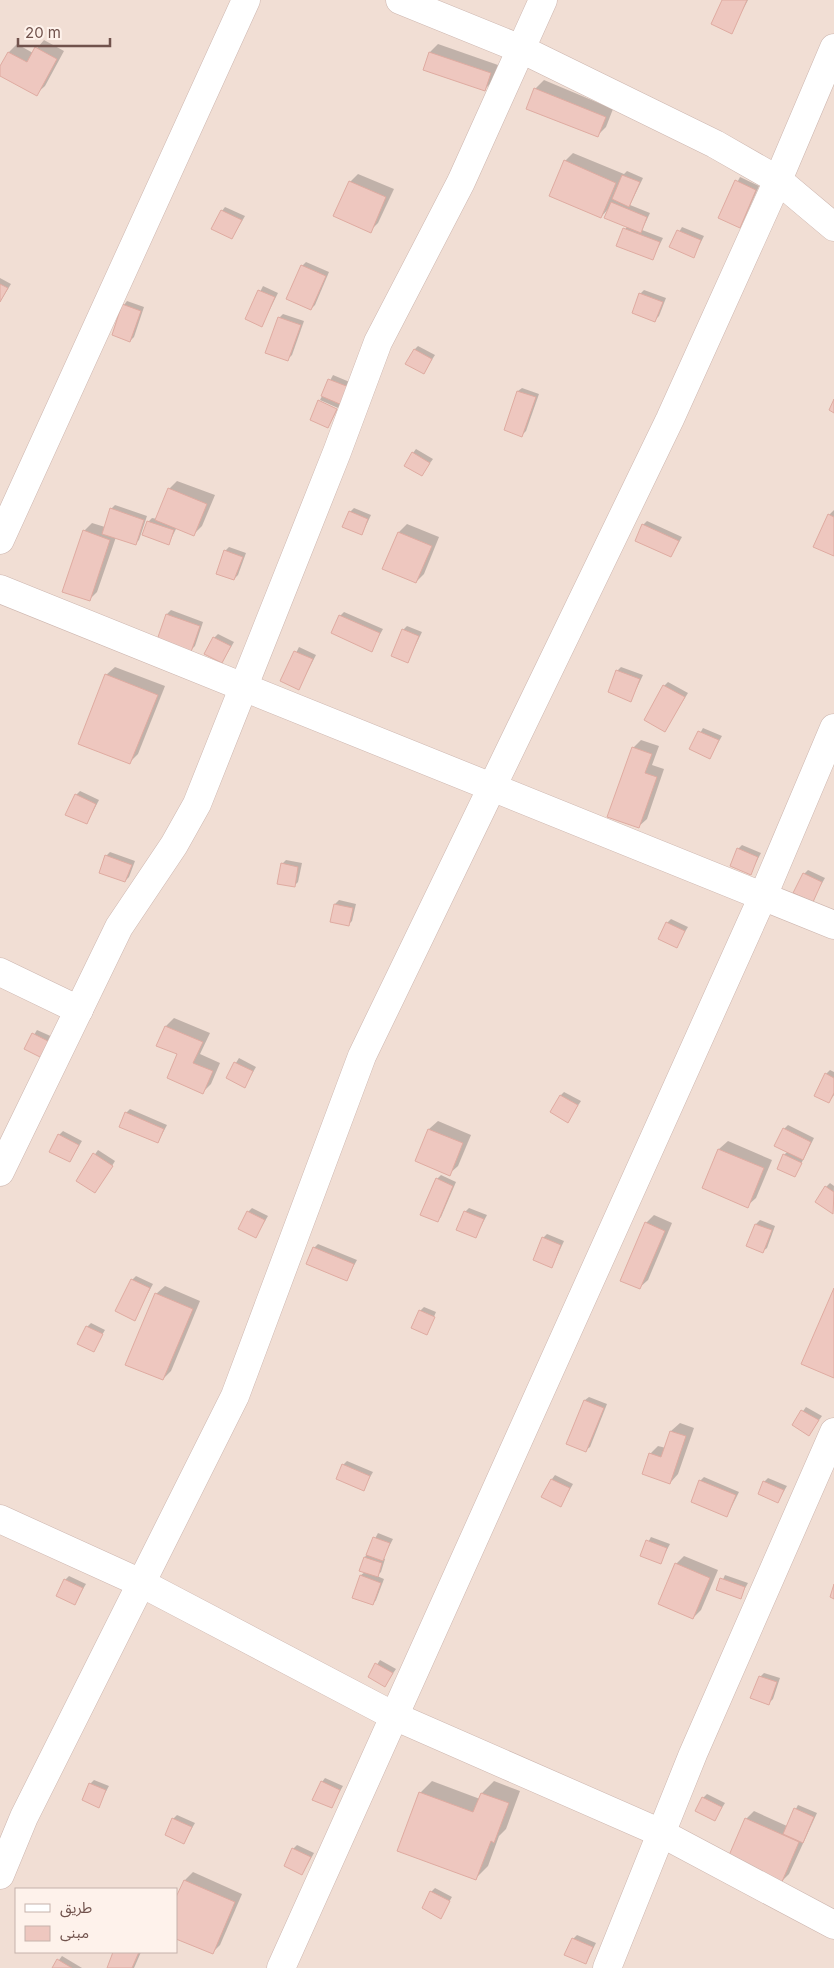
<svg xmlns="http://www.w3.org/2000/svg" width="834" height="1968" font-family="Inter,'Noto Sans Arabic',sans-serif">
	<rect width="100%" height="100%" fill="#faeee5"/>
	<path fill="#f1ded4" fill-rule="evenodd" d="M 0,0 L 834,0 L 834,1968 L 0,1968 ZM 16,1889 L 176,1889 L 176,1952 L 16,1952 Z"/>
	<g fill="#0003">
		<polygon points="723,0 748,0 731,32"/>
		<polygon points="44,40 64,51 45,86 36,94 0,74 0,69 9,52 17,44 33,53"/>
		<polygon points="438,44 498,65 493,81 485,89 424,69 430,52"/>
		<polygon points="544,80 613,109 606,127 597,136 535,89"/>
		<polygon points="573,153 624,174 627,171 643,178 630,205 650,213 642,230 663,238 653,258 618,245 627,226 610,207 601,217 565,161"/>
		<polygon points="358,174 394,189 378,223 370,231 350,182"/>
		<polygon points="740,177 759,186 743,222 739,226 719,218"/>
		<polygon points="225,207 245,216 232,238 222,211"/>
		<polygon points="682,227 704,236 694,256 671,246"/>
		<polygon points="306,262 329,272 315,305 311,309 302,266"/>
		<polygon points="0,278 11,284 0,302"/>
		<polygon points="263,286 278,293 262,325 247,318"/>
		<polygon points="644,290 666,298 659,316 655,320 640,294"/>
		<polygon points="127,301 144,307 134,337 130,341 124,305"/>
		<polygon points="283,314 304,321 292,355 288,359 279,318"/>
		<polygon points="418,346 435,355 424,372 414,350"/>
		<polygon points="333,375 352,383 338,408 320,400"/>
		<polygon points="522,388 539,394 526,431 522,435 505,429 518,391"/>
		<polygon points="319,402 337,410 328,427"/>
		<polygon points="416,449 433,459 422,474 413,453"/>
		<polygon points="177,481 215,495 202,526 194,534 177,527 169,543 148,522 152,518 157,519 169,489"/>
		<polygon points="115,505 147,516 139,540 135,544 116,537 97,592 89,600 84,531 92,523 105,527 111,509"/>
		<polygon points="354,508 371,515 362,534 350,512"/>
		<polygon points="834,510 834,555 829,515"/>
		<polygon points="647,521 682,537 671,556 643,525"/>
		<polygon points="407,524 439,537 424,574 416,582 384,568 399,532"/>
		<polygon points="229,547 246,553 238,575 234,579 225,551"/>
		<polygon points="171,610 203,622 195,646 191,650 159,639 167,614"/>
		<polygon points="344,612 383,629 371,650 340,616"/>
		<polygon points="407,626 422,632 408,661 403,630"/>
		<polygon points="218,634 234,642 222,662 214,638"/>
		<polygon points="299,647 316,655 299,688 282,681"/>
		<polygon points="115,667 165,686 138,754 130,762 106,675"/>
		<polygon points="621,667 643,675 631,700 617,671"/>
		<polygon points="668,682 688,693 665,730 664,686"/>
		<polygon points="703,728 722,736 710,757 691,749"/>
		<polygon points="641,740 659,746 652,765 664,769 647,819 638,827 633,748"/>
		<polygon points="80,791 99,800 87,823 76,795"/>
		<polygon points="742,845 761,853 750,874 738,849"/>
		<polygon points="110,852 135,861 129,877 125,881 106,856"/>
		<polygon points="286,860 302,863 298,882 294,886 282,864"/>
		<polygon points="808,870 825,878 812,900 804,874"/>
		<polygon points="339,900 356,904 352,921 348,925 331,921 335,904"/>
		<polygon points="671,919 688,927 676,946 667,923"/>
		<polygon points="174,1018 210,1033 200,1054 220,1063 211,1084 203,1092 178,1054 158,1045 166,1026"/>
		<polygon points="37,1030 55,1038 48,1053 26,1048"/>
		<polygon points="239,1058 256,1067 245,1086 227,1077"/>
		<polygon points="830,1070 834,1072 834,1095 829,1102 826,1074"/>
		<polygon points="564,1092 581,1101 568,1121 561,1095"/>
		<polygon points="130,1109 167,1125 158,1142 126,1113"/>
		<polygon points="438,1121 471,1135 458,1166 449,1174 416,1160 429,1129"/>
		<polygon points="788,1125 814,1138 795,1176 784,1155 788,1151 784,1129"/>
		<polygon points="63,1131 82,1141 70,1161 59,1135"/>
		<polygon points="728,1141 772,1160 756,1198 747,1206 703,1187 719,1149"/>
		<polygon points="98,1150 115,1161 99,1187 77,1180"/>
		<polygon points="441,1175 456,1182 441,1217 437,1221 437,1179"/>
		<polygon points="830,1183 834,1186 833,1212 826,1187"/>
		<polygon points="252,1208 268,1216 256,1236 248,1212"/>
		<polygon points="469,1208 487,1215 476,1236 465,1212"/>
		<polygon points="654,1215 672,1223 648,1280 639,1288 646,1223"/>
		<polygon points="760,1220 775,1226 767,1248 763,1251 756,1224"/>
		<polygon points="547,1234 564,1241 552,1267 543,1238"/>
		<polygon points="318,1244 357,1260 346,1280 314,1248"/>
		<polygon points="136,1276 153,1284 134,1319 132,1280"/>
		<polygon points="165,1286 200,1301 171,1371 163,1379 156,1294"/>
		<polygon points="424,1307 436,1312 427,1333 420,1311"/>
		<polygon points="91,1323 105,1330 93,1350 87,1327"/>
		<polygon points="589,1397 607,1404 590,1447 586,1450 567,1443 585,1400"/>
		<polygon points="806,1407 822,1416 809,1434 793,1425"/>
		<polygon points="680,1423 694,1428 678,1474 670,1483 650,1454 658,1446 666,1448 671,1431"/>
		<polygon points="347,1461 373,1472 363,1489 343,1465"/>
		<polygon points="555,1475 573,1484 561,1505 552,1479"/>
		<polygon points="704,1477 739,1492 727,1516 700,1481"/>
		<polygon points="768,1478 787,1486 778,1501 764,1482"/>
		<polygon points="378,1533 393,1539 383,1558 385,1559 381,1572 377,1576 384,1579 376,1600 373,1604 353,1597 361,1575 365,1572 361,1570 365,1557"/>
		<polygon points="651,1537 670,1544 660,1563 641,1555"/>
		<polygon points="684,1556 718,1570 701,1610 693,1618 676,1564"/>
		<polygon points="725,1575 748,1583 740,1597 718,1590"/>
		<polygon points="69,1576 86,1584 75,1603 65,1580"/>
		<polygon points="380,1660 396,1669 385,1685 369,1677"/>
		<polygon points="764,1673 780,1678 773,1699 769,1703 760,1677"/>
		<polygon points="325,1778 343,1786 331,1806 322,1782"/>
		<polygon points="94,1780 109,1786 98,1806 90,1784"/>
		<polygon points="432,1781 480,1799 482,1793 494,1781 520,1791 506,1829 499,1836 488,1866 476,1878 420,1793"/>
		<polygon points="707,1794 725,1803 715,1819 703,1798"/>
		<polygon points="798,1805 817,1813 789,1874 781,1882 746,1819 754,1811 787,1826"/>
		<polygon points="177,1815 195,1823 184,1842 173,1819"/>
		<polygon points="297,1845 314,1853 302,1874 293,1849"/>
		<polygon points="193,1872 242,1894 220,1945 212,1953 176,1900 185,1880"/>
		<polygon points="435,1888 452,1897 440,1917 431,1892"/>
		<polygon points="577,1935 596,1943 586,1963 573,1939"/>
		<polygon points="115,1952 141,1952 134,1968 108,1968"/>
		<polygon points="62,1956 82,1968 53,1968"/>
	</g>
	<g fill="#eec7bf" stroke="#dfaba1">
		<polygon points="722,0 747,0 732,34 711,24"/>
		<polygon points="35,47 57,59 37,96 0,76 0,66 8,52 27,62"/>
		<polygon points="429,52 491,73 485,91 423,70"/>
		<polygon points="534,88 606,117 598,137 526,109"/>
		<polygon points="564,160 616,183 601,218 549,196"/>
		<polygon points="622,175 640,182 629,207 612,199"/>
		<polygon points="735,180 756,190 740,228 718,218"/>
		<polygon points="349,181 386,197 371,233 333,216"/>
		<polygon points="611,202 647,217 641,233 604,218"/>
		<polygon points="221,210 242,220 232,239 211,229"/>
		<polygon points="623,228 660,242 653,260 616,246"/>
		<polygon points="677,230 701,240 694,258 669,247"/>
		<polygon points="301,265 326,276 311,310 286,299"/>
		<polygon points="0,284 8,288 0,302"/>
		<polygon points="258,290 275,297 262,327 245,319"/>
		<polygon points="639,293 663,302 655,322 632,313"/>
		<polygon points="122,304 141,311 130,342 112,335"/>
		<polygon points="278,317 301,325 288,361 265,353"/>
		<polygon points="414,349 432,359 424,374 405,364"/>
		<polygon points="328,379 349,387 342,405 321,396"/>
		<polygon points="517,391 536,397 522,437 504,430"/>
		<polygon points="834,399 834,413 829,410"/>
		<polygon points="318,400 337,409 328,428 310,420"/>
		<polygon points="412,452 430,463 422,476 404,466"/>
		<polygon points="168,488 207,504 194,536 155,520"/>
		<polygon points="110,508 144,520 136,545 102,534"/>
		<polygon points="349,511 368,519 362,535 342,527"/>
		<polygon points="828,514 834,517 834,556 813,547"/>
		<polygon points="147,521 174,530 169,545 142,535"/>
		<polygon points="642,524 679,541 671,557 635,541"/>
		<polygon points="83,530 110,540 90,601 62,592"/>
		<polygon points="398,532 432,546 416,583 382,569"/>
		<polygon points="224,550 243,557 234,580 216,574"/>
		<polygon points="166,614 200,626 191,652 157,640"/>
		<polygon points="339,615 380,633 372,652 331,633"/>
		<polygon points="402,629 419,636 408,663 391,656"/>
		<polygon points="213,637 231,646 222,663 204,654"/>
		<polygon points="294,651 313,659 299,690 280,681"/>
		<polygon points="616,670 640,679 631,702 608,692"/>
		<polygon points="105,674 158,695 130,764 78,744"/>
		<polygon points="663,685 685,697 665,732 644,720"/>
		<polygon points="698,731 719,740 710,759 689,749"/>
		<polygon points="632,747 652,754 645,773 657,777 639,828 607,817"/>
		<polygon points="75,794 96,804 87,824 65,815"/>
		<polygon points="737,848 758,857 751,875 730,866"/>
		<polygon points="105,855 132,865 125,882 99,873"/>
		<polygon points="281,863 298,867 295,887 277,884"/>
		<polygon points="803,873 822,882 813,902 793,893"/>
		<polygon points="334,904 353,908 349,926 330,922"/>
		<polygon points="666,922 685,931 677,948 658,939"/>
		<polygon points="165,1026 203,1042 193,1063 213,1071 203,1094 167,1078 177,1054 156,1046"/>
		<polygon points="32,1033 52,1043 44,1059 24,1049"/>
		<polygon points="234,1062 253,1071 245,1088 226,1078"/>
		<polygon points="825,1073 834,1078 834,1093 829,1103 814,1096"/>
		<polygon points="560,1095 578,1105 568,1123 550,1112"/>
		<polygon points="125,1112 164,1129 158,1143 119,1127"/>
		<polygon points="783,1128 811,1142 803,1160 774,1146"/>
		<polygon points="428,1129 463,1143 450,1176 415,1161"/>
		<polygon points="58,1134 79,1145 70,1162 49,1152"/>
		<polygon points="718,1149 764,1168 748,1208 702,1188"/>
		<polygon points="93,1153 113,1166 95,1193 76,1181"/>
		<polygon points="783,1154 802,1163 795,1177 777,1169"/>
		<polygon points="436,1178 453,1186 438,1222 420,1215"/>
		<polygon points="825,1186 834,1192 833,1214 815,1202"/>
		<polygon points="247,1211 265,1220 256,1238 238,1229"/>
		<polygon points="464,1211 484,1219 476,1238 456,1230"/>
		<polygon points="645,1222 665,1231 640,1289 620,1281"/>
		<polygon points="755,1224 772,1230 763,1253 746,1246"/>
		<polygon points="542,1237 561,1245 552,1268 533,1260"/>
		<polygon points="313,1247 354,1264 347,1281 306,1264"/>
		<polygon points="131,1279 150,1288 135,1321 115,1311"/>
		<polygon points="834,1288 834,1378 801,1364"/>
		<polygon points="155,1293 193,1309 163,1380 125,1365"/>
		<polygon points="419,1310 435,1317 427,1335 411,1328"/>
		<polygon points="86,1326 103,1334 94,1352 77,1344"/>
		<polygon points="584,1400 604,1408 586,1452 566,1444"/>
		<polygon points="801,1410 819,1420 809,1436 792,1425"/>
		<polygon points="670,1431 686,1436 670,1484 642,1474 649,1453 661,1457"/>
		<polygon points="342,1464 370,1476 364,1491 336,1479"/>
		<polygon points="551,1479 570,1488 561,1507 541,1497"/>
		<polygon points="699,1480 736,1495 727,1517 691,1502"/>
		<polygon points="763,1481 784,1490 778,1503 758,1494"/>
		<polygon points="373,1537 390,1543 383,1561 366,1555"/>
		<polygon points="646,1540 667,1548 661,1564 640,1556"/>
		<polygon points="364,1557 382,1563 378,1577 359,1571"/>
		<polygon points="675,1563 710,1578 693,1619 658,1604"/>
		<polygon points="360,1575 381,1583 373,1605 352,1598"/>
		<polygon points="720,1578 745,1587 741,1599 716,1590"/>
		<polygon points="64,1579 83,1588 75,1605 56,1596"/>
		<polygon points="834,1584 834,1599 830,1597"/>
		<polygon points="375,1663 393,1673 385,1687 368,1677"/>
		<polygon points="759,1676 777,1682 769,1705 750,1698"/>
		<polygon points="321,1781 340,1790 332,1808 312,1800"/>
		<polygon points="89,1783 106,1790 99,1808 82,1800"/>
		<polygon points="419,1792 473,1812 481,1793 509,1803 494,1843 491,1841 476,1880 397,1851"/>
		<polygon points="702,1797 722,1807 715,1821 695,1811"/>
		<polygon points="794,1808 814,1817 803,1843 783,1834"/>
		<polygon points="172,1818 192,1827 184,1844 165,1835"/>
		<polygon points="745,1818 799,1842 781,1884 727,1860"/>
		<polygon points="292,1848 311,1857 302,1875 284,1866"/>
		<polygon points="184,1880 235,1902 213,1954 176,1939 176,1897"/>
		<polygon points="430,1891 450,1901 441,1919 422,1908"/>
		<polygon points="572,1938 593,1947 586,1964 564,1955"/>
		<polygon points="113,1952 139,1952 132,1968 107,1968"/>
		<polygon points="57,1959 72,1968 52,1968"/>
	</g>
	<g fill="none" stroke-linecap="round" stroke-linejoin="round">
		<g stroke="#cdb6af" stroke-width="29">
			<g id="minor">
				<polyline points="400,0 521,49 715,144 778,180 834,227"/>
				<polyline points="0,540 246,0"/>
				<polyline points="0,589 834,925"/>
				<polyline points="0,972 79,1010"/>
				<polyline points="0,1172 119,927 174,845 197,804 337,452 378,342 461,182 543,0"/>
				<polyline points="0,1519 143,1584 394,1716 661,1833 834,1925"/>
				<polyline points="0,1875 24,1817 235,1396 362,1056 670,419 778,180 834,48"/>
				<polyline points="281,1968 763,896 834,728"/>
				<polyline points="607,1968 693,1754 834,1432"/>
			</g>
		</g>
		<use href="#minor" stroke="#fff" stroke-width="28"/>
	</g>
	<rect x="15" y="1888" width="162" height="65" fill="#fef2eb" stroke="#c6b2ab"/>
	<rect x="25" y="1904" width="25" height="8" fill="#ffffff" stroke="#c6b2ab"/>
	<text x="60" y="1913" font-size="15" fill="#71524c">طريق</text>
	<rect x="25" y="1926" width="25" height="15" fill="#eec7bf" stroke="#c6b2ab"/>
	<text x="60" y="1938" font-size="15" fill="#71524c">مبنى</text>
	<path d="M18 38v8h92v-8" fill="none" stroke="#71524c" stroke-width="2.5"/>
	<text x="25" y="38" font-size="15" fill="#71524c" stroke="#fef2eb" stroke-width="4" paint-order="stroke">20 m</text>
</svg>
